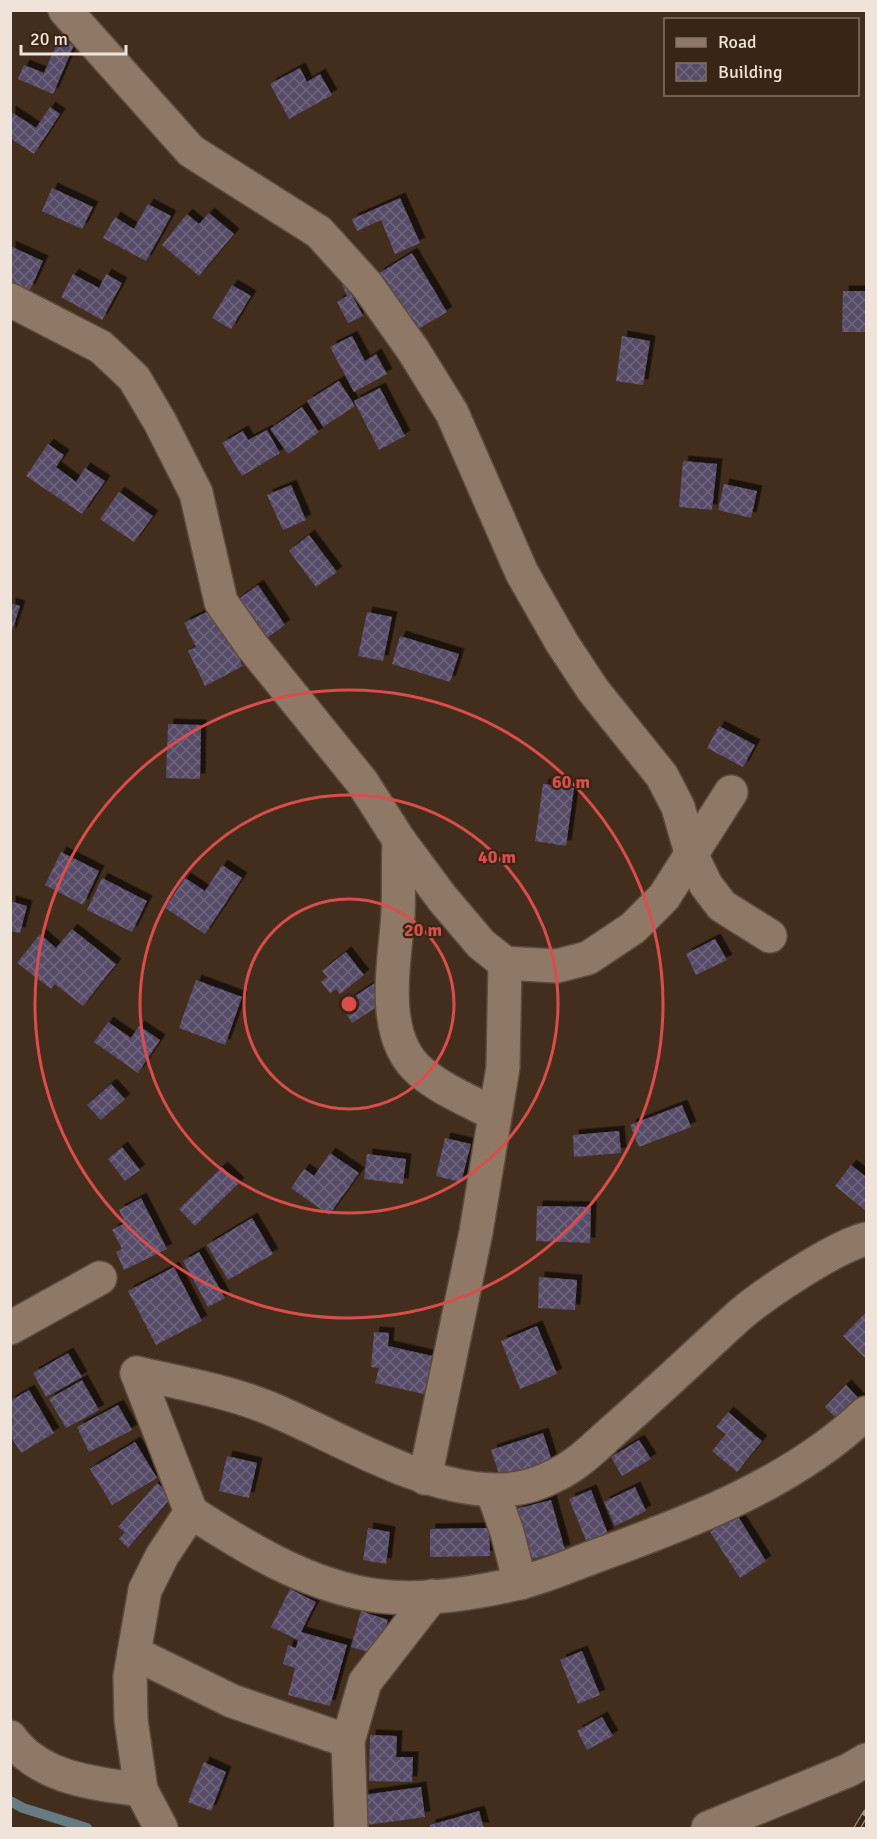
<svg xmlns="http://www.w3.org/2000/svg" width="877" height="1839" font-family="Signika,sans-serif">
	<defs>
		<pattern id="building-cross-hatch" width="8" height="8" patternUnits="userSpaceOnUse" patternTransform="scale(1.5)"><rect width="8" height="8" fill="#574b67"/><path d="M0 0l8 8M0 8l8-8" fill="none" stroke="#6f657c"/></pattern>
		<filter id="shadow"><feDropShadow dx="5.5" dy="-5.5" stdDeviation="0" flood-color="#0009"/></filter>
	</defs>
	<rect width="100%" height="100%" fill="#432e1e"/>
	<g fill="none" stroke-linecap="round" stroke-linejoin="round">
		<polyline stroke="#677b82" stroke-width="10" points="10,1801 23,1808 87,1828"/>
	</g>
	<g fill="url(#building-cross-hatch)" filter="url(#shadow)">
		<polygon points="59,39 74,45 53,94 18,79 24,65 44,73"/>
		<polygon points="300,68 307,82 320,74 332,95 289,119 270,84"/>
		<polygon points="50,107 60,114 34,154 10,138 10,111 36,128"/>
		<polygon points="52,188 93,207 82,229 42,211"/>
		<polygon points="400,198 420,243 395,254 381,220 357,231 352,219"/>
		<polygon points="148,204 171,216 146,261 103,238 115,217 134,229"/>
		<polygon points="209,213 234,234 199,276 162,245 187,214 199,224"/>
		<polygon points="10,246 43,261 30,290 10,282"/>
		<polygon points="412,253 447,312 413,332 378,274"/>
		<polygon points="73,274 99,288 106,274 122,283 102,320 61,297"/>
		<polygon points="356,277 362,287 351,293 363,316 348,323 337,302 347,296 342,285"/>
		<polygon points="232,285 251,296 231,329 212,318"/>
		<polygon points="843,291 866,291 866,332 842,332"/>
		<polygon points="352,336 365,361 376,354 387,374 354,392 330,347"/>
		<polygon points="622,336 650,341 643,385 616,381"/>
		<polygon points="339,381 355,406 323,427 307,401"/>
		<polygon points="380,388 405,436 379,450 354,401"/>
		<polygon points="302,407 319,432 288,454 270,429"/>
		<polygon points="267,430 280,453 242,476 222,443 243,431 248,440"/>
		<polygon points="48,444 64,455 56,467 76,482 85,468 105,481 82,514 26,476"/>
		<polygon points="683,461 717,464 712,510 679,507"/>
		<polygon points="724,484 757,491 751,518 718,510"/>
		<polygon points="291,485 306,520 283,530 267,495"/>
		<polygon points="119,492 153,516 134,542 100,519"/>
		<polygon points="309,535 337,572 316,587 289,551"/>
		<polygon points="258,585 285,625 267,638 239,599"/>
		<polygon points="10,603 20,606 11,634 10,634"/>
		<polygon points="213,609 243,666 205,686 188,651 196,647 184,623"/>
		<polygon points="367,612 392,617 383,661 358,656"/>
		<polygon points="400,636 459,654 450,682 392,664"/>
		<polygon points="168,724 201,725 200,779 166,778"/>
		<polygon points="719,726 755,745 743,767 707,748"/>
		<polygon points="543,784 574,788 566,846 535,841"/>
		<polygon points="61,852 99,871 83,905 45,885"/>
		<polygon points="222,865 242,878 205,934 165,908 185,878 205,891"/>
		<polygon points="102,878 147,901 132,932 87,910"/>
		<polygon points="10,901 27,906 20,933 10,931"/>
		<polygon points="72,929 116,964 83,1006 55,984 51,989 17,963 40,934 56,948"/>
		<polygon points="715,939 727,960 696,975 686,954"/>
		<polygon points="346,952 364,975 340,994 336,989 330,993 321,982 327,977 322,971"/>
		<polygon points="196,980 242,997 225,1045 179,1028"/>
		<polygon points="375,983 386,1001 352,1023 341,1005"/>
		<polygon points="108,1022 131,1038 139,1026 160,1040 138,1073 94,1042"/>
		<polygon points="111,1084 125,1099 101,1120 87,1105"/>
		<polygon points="682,1105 691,1127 639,1147 630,1125"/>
		<polygon points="619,1131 621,1153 574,1157 573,1135"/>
		<polygon points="445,1138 471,1144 461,1182 436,1176"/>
		<polygon points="122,1147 140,1170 125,1181 108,1159"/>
		<polygon points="330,1153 359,1173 329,1215 291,1188 304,1169 314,1176"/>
		<polygon points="367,1154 406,1159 403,1184 364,1179"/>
		<polygon points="851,1165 866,1177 866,1211 835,1186"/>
		<polygon points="222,1167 239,1183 195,1226 179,1209"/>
		<polygon points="141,1198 167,1249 124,1270 116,1252 122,1249 112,1230 125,1223 119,1210"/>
		<polygon points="537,1206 591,1207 590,1243 536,1241"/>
		<polygon points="252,1218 273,1254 228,1280 207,1245"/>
		<polygon points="199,1252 225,1298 208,1307 183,1261"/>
		<polygon points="174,1267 202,1321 156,1345 128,1291"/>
		<polygon points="539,1277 577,1280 575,1310 538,1308"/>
		<polygon points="866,1312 866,1359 843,1336"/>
		<polygon points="537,1326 557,1374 520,1389 501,1341"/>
		<polygon points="374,1332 389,1333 388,1346 437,1357 428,1395 375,1383 379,1368 371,1367"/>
		<polygon points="68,1353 82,1377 46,1397 33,1373"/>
		<polygon points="82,1380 99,1410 66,1428 49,1399"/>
		<polygon points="846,1385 861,1401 841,1423 825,1407"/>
		<polygon points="29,1390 54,1433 21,1453 10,1435 10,1423 13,1421 10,1416 10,1401"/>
		<polygon points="118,1405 132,1430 89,1452 77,1427"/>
		<polygon points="728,1412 762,1441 737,1472 712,1451 726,1434 716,1427"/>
		<polygon points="543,1433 552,1461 500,1477 491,1450"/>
		<polygon points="639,1440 651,1459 622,1476 611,1457"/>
		<polygon points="135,1442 157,1478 112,1505 90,1469"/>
		<polygon points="227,1456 257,1463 249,1498 219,1491"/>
		<polygon points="157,1483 173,1496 128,1548 119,1539 125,1532 118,1527"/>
		<polygon points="635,1487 646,1511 615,1526 604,1502"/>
		<polygon points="591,1490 608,1534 587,1543 569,1499"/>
		<polygon points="551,1500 565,1550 529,1560 516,1509"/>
		<polygon points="737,1515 766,1561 740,1578 710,1532"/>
		<polygon points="368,1528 390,1532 386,1564 363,1560"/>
		<polygon points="489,1528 490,1556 430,1557 430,1529"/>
		<polygon points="290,1589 316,1602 301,1632 347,1645 330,1706 288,1695 295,1668 283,1664 288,1645 296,1648 298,1640 271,1627"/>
		<polygon points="361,1611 388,1620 378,1655 351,1647"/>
		<polygon points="582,1651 600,1695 578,1704 560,1660"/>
		<polygon points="602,1717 613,1736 587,1750 577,1731"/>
		<polygon points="370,1735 397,1736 396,1757 413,1757 412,1782 369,1781"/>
		<polygon points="204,1762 226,1772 211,1811 188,1802"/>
		<polygon points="421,1787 425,1817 367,1825 363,1795"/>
		<polygon points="479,1811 484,1828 430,1828 430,1825"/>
	</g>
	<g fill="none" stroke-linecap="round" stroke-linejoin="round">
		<g stroke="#5d4b3e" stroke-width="36">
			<g id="minor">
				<polyline points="65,10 191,151 319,232 367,285 413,350 452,413 522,573 562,643 593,690 662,776 678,807 692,856 706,885 722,906 770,936"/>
				<polyline points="10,300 101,347 134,378 160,422 196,493 221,602 252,646 362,782 399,840 442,898 481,944 505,963 557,966 588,958 633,928 664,897 731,792"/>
				<path d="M 399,840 C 398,865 399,890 398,914 C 395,963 378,1036 421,1072 C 442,1090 470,1101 494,1114"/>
				<polyline points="10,1328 100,1278"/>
				<path d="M 137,1373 C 181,1383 227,1391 269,1408 C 339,1437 416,1487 493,1490 C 516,1491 538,1485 558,1474 C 579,1464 598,1444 615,1429 C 655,1394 693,1358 732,1322 C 757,1298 834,1247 866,1239"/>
				<polyline points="137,1373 191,1512 162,1556 145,1590 130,1676 131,1720 141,1790 161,1828"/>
				<polyline points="425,1478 476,1232 503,1067 505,963"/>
				<polyline points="492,1490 507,1532 520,1583"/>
				<path d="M 191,1512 C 245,1547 302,1582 366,1594 C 414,1603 472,1594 519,1583 C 545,1577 571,1565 596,1556 C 690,1522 793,1483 866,1413"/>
				<polyline points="134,1653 232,1701 348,1741"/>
				<path d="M 10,1737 C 40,1779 94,1783 141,1790"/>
				<polyline points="351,1828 348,1741 365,1682 432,1596"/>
				<polyline points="708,1828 849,1770 866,1760"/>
			</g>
		</g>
		<use href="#minor" stroke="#907866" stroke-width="33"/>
		<g stroke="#a19083" stroke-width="7">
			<polyline id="rail" points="857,1828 866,1813"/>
		</g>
		<use href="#rail" stroke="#382515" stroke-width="4.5" stroke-dasharray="14" stroke-linecap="butt"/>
	</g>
	<g fill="none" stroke="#db4d4b" stroke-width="3">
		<circle cx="349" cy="1004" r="105"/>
		<circle cx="349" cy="1004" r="209"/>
		<circle cx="349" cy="1004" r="314"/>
	</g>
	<circle cx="349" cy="1004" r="9" fill="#db4d4b" stroke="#382515" stroke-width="3"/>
	<g font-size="18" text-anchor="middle" font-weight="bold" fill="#db4d4b" stroke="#382515" stroke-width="4.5" stroke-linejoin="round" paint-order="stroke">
		<text x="571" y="788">60 m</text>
		<text x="497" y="863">40 m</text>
		<text x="423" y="936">20 m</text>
	</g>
	<rect width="877" height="1839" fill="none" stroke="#f0e3d9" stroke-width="24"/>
	<rect x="664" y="18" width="195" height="78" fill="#382515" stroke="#827163" stroke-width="1.5"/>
	<rect x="676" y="38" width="30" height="9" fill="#907866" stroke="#827163" stroke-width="1.5"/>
	<text x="718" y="48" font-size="18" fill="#f0e3d9">Road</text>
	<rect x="676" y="63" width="30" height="18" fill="url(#building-cross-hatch)" stroke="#827163" stroke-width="1.5"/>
	<text x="718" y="78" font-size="18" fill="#f0e3d9">Building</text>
	<path d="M21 45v9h105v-9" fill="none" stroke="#f0e3d9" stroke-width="3"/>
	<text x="30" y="45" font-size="18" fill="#f0e3d9" stroke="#382515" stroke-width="4.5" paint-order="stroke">20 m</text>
</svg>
